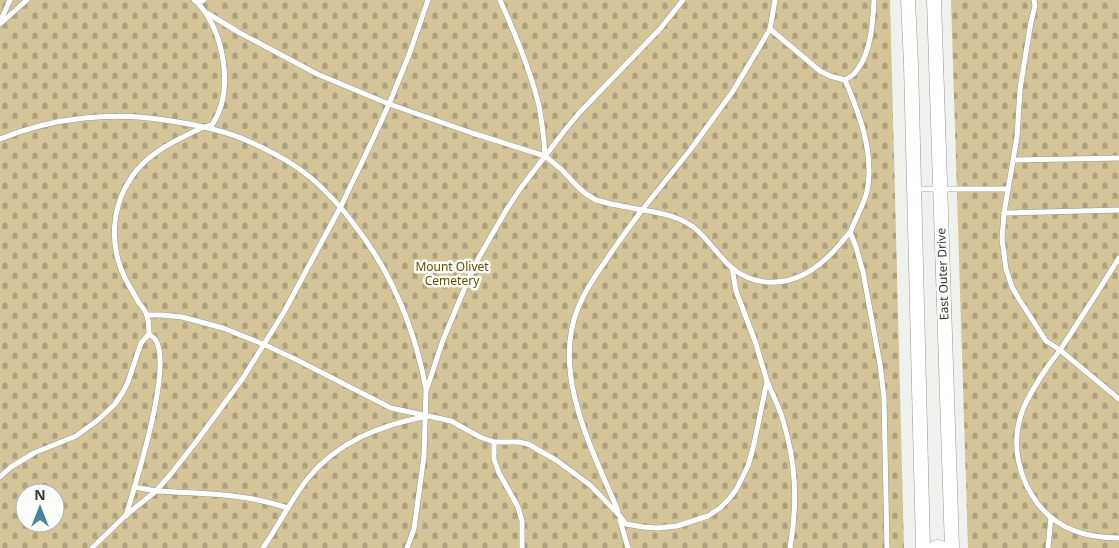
<svg xmlns="http://www.w3.org/2000/svg" width="1119" height="548" font-family="'Noto Sans',sans-serif">
	<defs>
		<pattern id="cemetery-stones" width="16" height="16" patternUnits="userSpaceOnUse" patternTransform="scale(1.25)"><rect width="16" height="16" fill="#d4c599"/><path d="M2 7V4a2 2 0 0 1 4 0v3zM10 15v-3a2 2 0 0 1 4 0v3z" fill="#ada17e"/></pattern>
	</defs>
	<rect width="100%" height="100%" fill="#eff1ec"/>
	<g fill="url(#cemetery-stones)" fill-rule="evenodd">
		<path d="M 0,0 L 890,0 L 904,548 L 0,548 ZM 25,493 L 55,493 L 55,523 L 25,523 Z"/>
		<polygon points="951,0 1119,0 1119,548 968,548"/>
	</g>
	<g fill="none" stroke-linecap="round" stroke-linejoin="round">
		<g stroke="#979994" stroke-width="6">
			<g id="lane">
				<polyline points="194,0 198,3 204,0"/>
				<path d="M 500,0 C 515,34 530,69 539,106 C 542,122 544,139 545,155"/>
				<polyline points="1034,0 1035,6 1031,22 1020,89 1017,137 1004,213 1002,239 1006,269 1012,287 1019,299 1046,341 1060,350 1119,399"/>
				<polyline points="207,13 240,33 317,74 389,104 472,133 545,156 561,169 578,187 586,194 596,200 611,204 642,210 691,149 733,91 770,29 775,0"/>
				<polyline points="0,22 10,0"/>
				<polyline points="0,24 27,0"/>
				<path d="M 770,29 L 820,71 L 830,76 L 845,80 C 850,77 854,75 857,70 C 871,53 873,21 874,0"/>
				<path d="M 0,139 C 54,117 114,111 171,121 C 197,125 224,130 248,141 C 264,148 280,156 295,166 C 319,182 339,204 356,227 C 393,275 415,330 426,389"/>
				<polyline points="1014,160 1119,158"/>
				<polyline points="916,189 1008,189"/>
				<polyline points="1004,213 1119,210"/>
				<polyline points="850,232 856,247 863,272 880,364 884,398 887,548"/>
				<path d="M 1119,258 C 1100,288 1081,318 1062,347 C 1057,355 1051,361 1046,369 C 1038,381 1025,401 1021,415 C 1011,446 1019,479 1038,504 C 1058,530 1088,538 1119,538"/>
				<polyline points="147,315 162,315 182,317 223,328 263,344 297,360 391,408 451,421 480,437 494,442 518,442 528,444 556,460 590,485 619,515 626,524 643,527 657,528 677,526 708,516 720,508 728,500 736,490 748,466 754,444 767,381 755,341 736,291 732,268"/>
				<path d="M 767,381 C 772,393 778,405 782,417 C 796,462 798,502 790,548"/>
				<polyline points="494,442 494,459 499,473 518,507 522,521 522,548"/>
				<path d="M 0,477 L 11,467 L 34,453 L 76,436 L 98,420 L 115,404 L 123,392 L 128,382 L 141,343 L 149,334 C 149,328 149,322 147,316 C 146,311 142,307 139,303 C 132,290 124,279 120,266 C 111,240 113,212 125,188 C 128,184 130,179 133,175 C 145,158 163,147 181,138 C 191,133 201,127 212,125 C 235,90 224,33 198,3"/>
				<polyline points="134,487 156,491 170,475 196,442 243,378 284,312 341,206 374,137 389,104 409,55 428,0"/>
				<path d="M 618,511 C 593,451 551,374 578,308 C 585,291 596,274 607,259 C 618,242 630,226 642,210 C 662,213 683,217 698,231 C 717,249 728,273 755,280 C 790,289 819,269 840,244 C 843,240 847,236 850,232 C 853,227 855,220 858,215 C 862,205 867,196 868,186 C 873,149 859,113 845,80"/>
				<path d="M 126,516 C 135,484 174,365 155,339 C 153,337 151,336 149,334"/>
				<polyline points="620,520 628,548"/>
				<path d="M 92,548 L 125,516 L 156,491 C 190,493 224,493 258,500 C 268,502 278,505 288,508"/>
				<path d="M 263,548 C 279,525 291,499 309,477 C 338,442 379,426 423,417"/>
				<polyline points="407,548 414,529 424,456 426,391 443,340 466,285 478,259 505,212 520,189 565,130 580,112 660,29 683,0"/>
				<polyline points="1048,548 1051,517"/>
			</g>
		</g>
		<g stroke="#979994" stroke-width="15">
			<g id="secondary">
				<polyline points="908,0 911,64 923,548"/>
				<polyline points="934,0 952,548"/>
				<polyline points="935,548 938,547 941,548"/>
			</g>
		</g>
		<use href="#lane" stroke="#fff" stroke-width="5"/>
		<use href="#secondary" stroke="#fff" stroke-width="14"/>
	</g>
	<g text-anchor="middle" stroke-width="5" stroke-linejoin="round" paint-order="stroke">
		<g font-size="12" fill="#634f03" stroke="#fcfef9">
			<text x="452" y="271">Mount Olivet<tspan x="452" dy="14">Cemetery</tspan></text>
		</g>
		<g font-size="12" fill="#373836" stroke="#fcfef9">
			<text transform="translate(943 274) rotate(-92)" y="4">East Outer Drive</text>
		</g>
	</g>
	<g transform="translate(40 508)"><circle r="24" fill="#fcfef9" stroke="#adafab"/>
	<path d="M0-4L9 19L0 12L-9 19Z" fill="#468899"/>
	<text y="-8" font-size="14" font-weight="bold" text-anchor="middle" fill="#373836">N</text>
	</g>
</svg>
